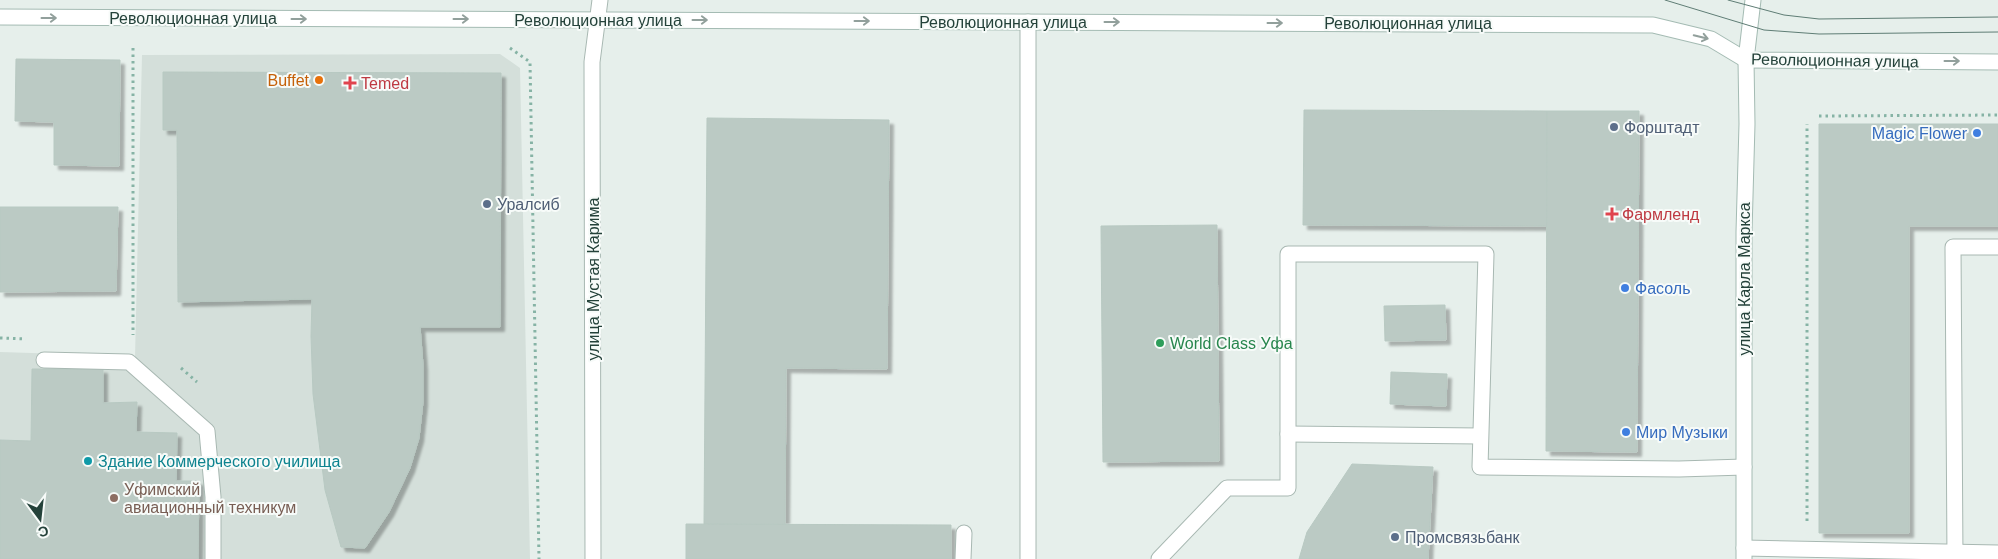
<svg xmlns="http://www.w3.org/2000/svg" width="1998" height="559" font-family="Helvetica,sans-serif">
	<defs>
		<filter id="shadow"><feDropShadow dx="4.5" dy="4.5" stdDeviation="1" flood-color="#0004"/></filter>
	</defs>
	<rect width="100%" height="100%" fill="#e6efeb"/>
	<polygon fill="#d4dfda" points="500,54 520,68 530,559 0,559 0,352 127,356 135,358 142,55"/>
	<g fill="#bbcac4" stroke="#b8c9c2" filter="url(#shadow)">
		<polygon points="16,59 120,60 119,166 54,165 54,122 15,121"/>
		<polygon points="163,72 501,73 500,327 420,327 423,365 423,402 419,438 410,468 389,512 365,548 341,547 325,490 313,394 311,336 312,299 178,302 177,130 163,130"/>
		<polygon points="1304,110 1547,111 1548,226 1303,225"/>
		<polygon points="1547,111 1639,111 1637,452 1546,451"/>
		<polygon points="707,118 889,120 887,369 786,368 785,525 704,524"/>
		<polygon points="1819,124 1998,124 1998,226 1909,226 1909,533 1819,533"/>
		<polygon points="0,207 118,207 116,291 0,292"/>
		<polygon points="1217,225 1219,461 1103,462 1101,226"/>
		<polygon points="1445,305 1446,340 1385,341 1384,306"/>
		<polygon points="32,369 103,369 103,403 137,402 136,432 177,433 176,481 199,481 198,559 0,559 0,440 31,441"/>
		<polygon points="1391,372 1447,374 1446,406 1390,404"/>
		<polygon points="1352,464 1433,467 1428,559 1299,559 1307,532"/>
		<polygon points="686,524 951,525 951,559 686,559"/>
	</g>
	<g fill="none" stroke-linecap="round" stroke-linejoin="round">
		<g stroke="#a8b8b2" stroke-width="17">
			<g id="lane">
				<polyline points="1028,22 1028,559"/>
				<polyline points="44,360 129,362 207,431 213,497 213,559"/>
				<polyline points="1288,434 1480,436"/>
				<polyline points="1744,548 1998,553"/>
				<polyline points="963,559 964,533"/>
				<polyline points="1159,559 1227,488 1288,488 1288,254 1486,254 1480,467 1679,469 1744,467"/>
				<polyline points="1955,559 1953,247 1998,247"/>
			</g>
		</g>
		<g stroke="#a8b8b2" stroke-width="17">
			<polyline id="street" points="593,559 592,62 600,0"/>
		</g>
		<g stroke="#a4bbb3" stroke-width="17">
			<g id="secondary">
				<polyline points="0,17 1653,25 1711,39 1746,60 1998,62"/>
				<polyline points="1744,559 1744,232 1747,124 1746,60 1753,0"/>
			</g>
		</g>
		<g stroke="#86b3a5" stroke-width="3" stroke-dasharray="2.5 4" stroke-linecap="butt">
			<polyline points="133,48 133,335"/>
			<polyline points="510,48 530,62 539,559"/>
			<polyline points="1819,116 1998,115"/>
			<polyline points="0,338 26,339"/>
			<polyline points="181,368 197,382"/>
			<polyline points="1807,521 1807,124"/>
		</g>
		<use href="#lane" stroke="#fff" stroke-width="15"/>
		<use href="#street" stroke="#fff" stroke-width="15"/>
		<use href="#secondary" stroke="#fff" stroke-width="15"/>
		<g stroke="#5f7d75" stroke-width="1">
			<polyline points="1665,0 1764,30 1819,34 1998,32"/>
			<polyline points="1728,0 1784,15 1819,19 1998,17"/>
		</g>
	</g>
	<defs><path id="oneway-shaft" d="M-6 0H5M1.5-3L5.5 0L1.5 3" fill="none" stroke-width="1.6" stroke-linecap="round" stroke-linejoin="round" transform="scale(1.25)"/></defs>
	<g stroke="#92a09c">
		<use href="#oneway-shaft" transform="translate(49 18)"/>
		<use href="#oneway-shaft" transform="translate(299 19)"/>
		<use href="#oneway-shaft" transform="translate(461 19)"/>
		<use href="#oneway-shaft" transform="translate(700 20)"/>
		<use href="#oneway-shaft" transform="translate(862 21)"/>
		<use href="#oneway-shaft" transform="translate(1112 22)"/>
		<use href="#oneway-shaft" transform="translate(1275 23)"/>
		<use href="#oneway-shaft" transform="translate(1701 37) rotate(14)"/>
		<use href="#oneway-shaft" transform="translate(1952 61)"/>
	</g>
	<circle fill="#e8710a" stroke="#f7fbf9" stroke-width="2" cx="319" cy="80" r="5"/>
	<g fill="#e0444e" stroke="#f7fbf9" stroke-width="2">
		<path d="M347.5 75.5h5v5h5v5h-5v5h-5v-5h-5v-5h5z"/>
		<path d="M1609.5 206.5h5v5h5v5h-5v5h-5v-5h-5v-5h5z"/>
	</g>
	<g fill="#5c6f8a" stroke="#f7fbf9" stroke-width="2">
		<circle cx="1614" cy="127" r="5"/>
		<circle cx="487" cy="204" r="5"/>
		<circle cx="1395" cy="537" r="5"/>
	</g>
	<g fill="#3f7fe0" stroke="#f7fbf9" stroke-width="2">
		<circle cx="1977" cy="133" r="5"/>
		<circle cx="1625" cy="288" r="5"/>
		<circle cx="1626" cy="432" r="5"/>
	</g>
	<circle fill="#2e9e5b" stroke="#f7fbf9" stroke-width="2" cx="1160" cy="343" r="5"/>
	<circle fill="#0f9aa8" stroke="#f7fbf9" stroke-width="2" cx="88" cy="461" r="5"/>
	<circle fill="#8d6e63" stroke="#f7fbf9" stroke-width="2" cx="114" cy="498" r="5"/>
	<g text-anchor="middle" stroke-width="4" stroke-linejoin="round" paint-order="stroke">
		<g font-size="16" fill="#24423a" stroke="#f7fbf9">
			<text x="193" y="24">Революционная улица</text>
			<text x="598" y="26">Революционная улица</text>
			<text x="1003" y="28">Революционная улица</text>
			<text x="1408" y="29">Революционная улица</text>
			<text transform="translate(1835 60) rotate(1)" y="6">Революционная улица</text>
			<text transform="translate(593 279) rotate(-90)" y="6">улица Мустая Карима</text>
			<text transform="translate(1744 279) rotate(-90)" y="6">улица Карла Маркса</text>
		</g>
		<g font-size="16" fill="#c56008" stroke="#f7fbf9" text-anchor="end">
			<text x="309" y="86">Buffet</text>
		</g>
		<g font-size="16" fill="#be3a42" stroke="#f7fbf9" text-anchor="start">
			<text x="361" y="89">Temed</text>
			<text x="1622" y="220">Фармленд</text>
		</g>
		<g font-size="16" fill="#4e5e75" stroke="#f7fbf9" text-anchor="start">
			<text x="1624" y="133">Форштадт</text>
			<text x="497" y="210">Уралсиб</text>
			<text x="1405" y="543">Промсвязьбанк</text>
		</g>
		<g font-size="16" fill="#366cbe" stroke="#f7fbf9" text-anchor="start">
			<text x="1967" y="139" text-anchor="end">Magic Flower</text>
			<text x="1635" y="294">Фасоль</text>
			<text x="1636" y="438">Мир Музыки</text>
		</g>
		<g font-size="16" fill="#27864d" stroke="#f7fbf9" text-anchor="start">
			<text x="1170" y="349">World Class Уфа</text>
		</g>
		<g font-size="16" fill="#0d838f" stroke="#f7fbf9" text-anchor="start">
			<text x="98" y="467">Здание Коммерческого училища</text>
		</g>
		<g font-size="16" fill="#785e54" stroke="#f7fbf9" text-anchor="start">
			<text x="124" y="495">Уфимский<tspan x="124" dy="18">авиационный техникум</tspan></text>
		</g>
	</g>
	<g transform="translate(40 519) rotate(165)" stroke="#f7fbf9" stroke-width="4" paint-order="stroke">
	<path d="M0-4L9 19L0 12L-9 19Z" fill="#24423a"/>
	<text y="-8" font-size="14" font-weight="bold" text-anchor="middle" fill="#24423a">С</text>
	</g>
</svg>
